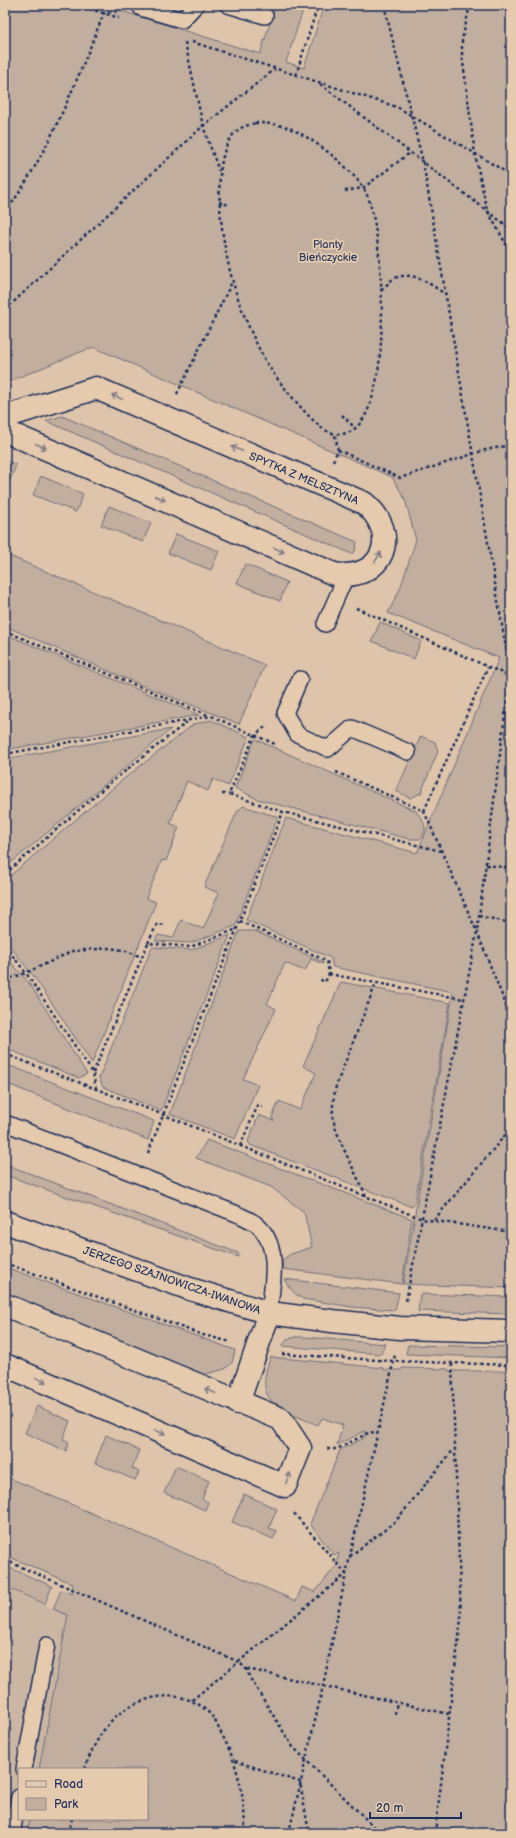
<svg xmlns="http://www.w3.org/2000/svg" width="516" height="1838" font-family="'Balsamiq Sans',sans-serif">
	<rect width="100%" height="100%" fill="#ddc4aa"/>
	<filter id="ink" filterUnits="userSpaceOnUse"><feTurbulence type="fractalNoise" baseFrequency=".025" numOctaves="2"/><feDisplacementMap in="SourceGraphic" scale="8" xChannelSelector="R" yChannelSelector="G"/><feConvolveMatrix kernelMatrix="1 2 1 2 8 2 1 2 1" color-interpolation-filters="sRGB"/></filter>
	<g filter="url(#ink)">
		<polygon fill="#cbb6a3" points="5,1588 68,1615 39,1769 19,1769 19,1819 30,1819 27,1833 5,1833"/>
		<g fill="#c1ae9e" stroke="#6e6e7e">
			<polygon points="5,5 102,5 260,54 276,5 298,5 304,7 286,62 304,68 324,5 511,5 511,1288 403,1284 453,992 333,967 331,958 246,920 286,818 417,853 499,658 388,613 400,589 416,540 405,499 392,477 93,347 5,383"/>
			<polygon points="62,416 357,542 355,551 352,554 46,421"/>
			<polygon points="5,460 16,465 9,483 5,482"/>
			<polygon points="41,476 83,494 76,512 33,495"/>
			<polygon points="109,506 151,523 143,542 101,525"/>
			<polygon points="176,534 219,551 211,570 168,553"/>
			<polygon points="5,554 265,665 239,724 134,682 5,626"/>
			<polygon points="245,564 287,582 280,601 237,583"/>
			<polygon points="380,622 421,641 414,659 372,641"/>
			<polygon points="5,634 199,715 5,750"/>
			<polygon points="211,720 249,737 228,786 213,779 208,791 187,781 170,823 179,827 166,861 162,860 146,898 156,902 92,1063 35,978 5,940 5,880 120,782 194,724"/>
			<polygon points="171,729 5,868 5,759"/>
			<polygon points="421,736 435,742 438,751 421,793 410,798 396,791"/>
			<path d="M 255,739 L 416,811 C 423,821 430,828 420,839 L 409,839 L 257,799 L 235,788 Z"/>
			<polygon points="243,806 278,817 235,926 191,943 155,941 158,935 173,938 181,920 203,929 219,893 204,887 237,812"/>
			<polygon points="239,931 255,931 323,962 323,964 311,959 305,971 285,963 267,1004 276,1009 243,1079 258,1085 235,1139 170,1114"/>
			<polygon points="230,935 161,1111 103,1087 99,1078 152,947 191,950"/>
			<polygon points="5,955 29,983 87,1074 79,1078 5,1048"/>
			<polygon points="341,982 450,1003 415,1203 412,1207 250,1145 248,1141 259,1115 274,1121 272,1118 279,1101 300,1110 316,1073 303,1066"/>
			<polygon points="5,1064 154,1121 148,1140 5,1083"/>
			<polygon points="207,1140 412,1219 402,1284 283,1269 282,1260 291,1254 312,1247 304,1212 271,1187 196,1158"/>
			<polygon points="5,1164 238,1253 238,1257 5,1175"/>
			<polygon points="5,1267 235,1350 232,1363 225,1369 198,1376 5,1294"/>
			<path d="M 284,1279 L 399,1293 L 395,1310 L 352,1307 L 303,1299 C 294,1294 289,1288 284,1279 Z"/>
			<polygon points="420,1294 511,1297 511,1314 418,1311"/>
			<polygon points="295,1337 305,1337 385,1344 381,1354 282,1346 287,1340"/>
			<polygon points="408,1345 511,1347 511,1358 406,1354"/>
			<path d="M 271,1357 L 384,1368 L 384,1370 L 401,1370 L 402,1368 L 448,1369 L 449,1371 L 511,1371 L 511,1833 L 27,1833 L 30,1819 L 147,1819 L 147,1769 L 39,1769 L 68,1615 L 53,1609 L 61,1590 L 72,1594 L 73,1584 L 5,1555 L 5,1476 L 296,1601 L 302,1587 L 315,1592 L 336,1566 L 339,1553 L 334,1555 L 310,1524 L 340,1450 L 364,1438 L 365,1431 L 337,1445 L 343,1425 L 322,1418 L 318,1425 C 282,1410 251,1404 271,1357 Z"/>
			<polygon points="37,1406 70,1421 63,1439 69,1442 66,1451 25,1433"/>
			<polygon points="106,1435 139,1450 132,1468 139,1472 135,1480 95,1463"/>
			<polygon points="176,1466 209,1481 202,1499 208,1502 205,1510 164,1493"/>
			<polygon points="244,1494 277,1509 269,1528 277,1531 273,1539 232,1522"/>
			<polygon points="5,1566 52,1586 45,1604 5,1587"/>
		</g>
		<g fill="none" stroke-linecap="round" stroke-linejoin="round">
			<g stroke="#1b2f5e" stroke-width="18">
				<g id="lane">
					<polyline points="142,5 141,8 182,20 196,5"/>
					<polyline points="228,5 265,16"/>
					<polyline points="325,624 346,576"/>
					<polyline points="300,679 285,713 297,734 328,749 352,728 408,752"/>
					<path d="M 5,1123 L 237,1214 C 243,1217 251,1220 256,1224 C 282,1245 272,1285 269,1313"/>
					<polyline points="24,1769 47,1645"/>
					<polyline points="12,1833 19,1797"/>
				</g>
			</g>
			<g stroke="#1b2f5e" stroke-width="25">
				<g id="street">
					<path d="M 5,417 L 96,388 L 364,503 C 402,534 383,582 334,574 L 5,431"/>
					<polyline points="5,1222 190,1289 269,1313 332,1321 400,1328 511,1331"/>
					<polyline points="5,1305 281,1419 300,1448 285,1486 5,1365"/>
					<polyline points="238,1403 269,1313"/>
				</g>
			</g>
			<g stroke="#1b2f5e" stroke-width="2.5" stroke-dasharray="3 3" stroke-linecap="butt">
				<polyline points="78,5 119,18"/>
				<polyline points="384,5 423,162 506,648 511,669 477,932 406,1301"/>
				<polyline points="470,5 462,40 462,54 475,154 487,210 511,253"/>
				<polyline points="185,42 203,126 219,171"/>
				<polyline points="192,42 397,107 511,175"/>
				<polyline points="296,75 318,5"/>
				<polyline points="320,84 511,229"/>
				<path d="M 255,123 C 266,123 276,124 286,127 C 310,135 357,171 367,195 C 384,234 396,417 347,433 C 328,438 317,424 305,412 C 291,396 276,379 265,360 C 252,336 240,308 233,282 C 223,249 206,154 238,130 C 243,126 249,125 255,123 Z"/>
				<polyline points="345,191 363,188 411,152"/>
				<polyline points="219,202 229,205"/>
				<path d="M 5,213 C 49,153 76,82 104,13 L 119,11"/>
				<path d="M 382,290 C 385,287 389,282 393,279 C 412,269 430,284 445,294"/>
				<polyline points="5,310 203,126 275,69"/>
				<polyline points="177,394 232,282"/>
				<polyline points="342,415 355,428"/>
				<polyline points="338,450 400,478 485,450 511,445"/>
				<polyline points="333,461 338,450 335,435"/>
				<polyline points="356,608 511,677"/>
				<polyline points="5,631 210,716"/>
				<polyline points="506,647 511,641"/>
				<polyline points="507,701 511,708"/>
				<polyline points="265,727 255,735 229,794 283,812 441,851"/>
				<polyline points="5,754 211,716 275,744"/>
				<polyline points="336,772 424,811 477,932 511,1018"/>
				<polyline points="222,794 229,794"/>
				<polyline points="424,811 488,667"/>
				<polyline points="486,865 511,868"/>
				<polyline points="5,874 110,783 187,722"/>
				<polyline points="479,916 511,923"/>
				<polyline points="240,921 327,961 329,974 325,982 319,979"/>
				<polyline points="148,943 157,924 166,925"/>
				<polyline points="5,946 26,973 93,1073 96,1089"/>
				<polyline points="329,974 463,999"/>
				<polyline points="5,980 26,973 73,951 109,948 123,950 142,957"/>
				<polyline points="5,1054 164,1115 422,1219 511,1232"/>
				<polyline points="93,1073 148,943 190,947 237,929"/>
				<polyline points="240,1146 258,1105 263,1107"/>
				<polyline points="148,1153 283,812"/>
				<path d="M 366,1196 C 357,1175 336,1138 333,1117 C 332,1106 334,1096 336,1086 L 376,983"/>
				<polyline points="434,1220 511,1128"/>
				<polyline points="5,1263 203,1335 231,1342"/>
				<polyline points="282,1354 393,1361 511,1365"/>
				<polyline points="327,1449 337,1449 370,1432 377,1433"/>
				<polyline points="350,1556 395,1522 454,1449"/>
				<polyline points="5,1560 239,1662 246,1669 250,1678 293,1747 380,1833"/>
				<polyline points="247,1669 449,1714"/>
				<polyline points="192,1700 346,1574 292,1511"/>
				<polyline points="395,1714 397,1703"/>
				<polyline points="235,1761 300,1782 309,1833"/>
				<path d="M 85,1769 C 90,1752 99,1735 111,1721 C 136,1695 182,1685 209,1713 C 214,1717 217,1725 220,1731 C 238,1763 245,1797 245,1833"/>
				<polyline points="68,1833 72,1819"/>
				<polyline points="289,1833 323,1686 346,1574 395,1355"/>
				<polyline points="435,1833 461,1619 452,1363"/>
			</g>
			<use href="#lane" stroke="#e5caad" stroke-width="15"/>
			<use href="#street" stroke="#e5caad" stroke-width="22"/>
		</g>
		<defs><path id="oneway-shaft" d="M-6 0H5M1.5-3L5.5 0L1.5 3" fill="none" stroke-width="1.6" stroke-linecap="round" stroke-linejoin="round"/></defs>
		<g stroke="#807c86">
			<use href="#oneway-shaft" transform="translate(117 397) rotate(-157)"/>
			<use href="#oneway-shaft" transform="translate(41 446) rotate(24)"/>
			<use href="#oneway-shaft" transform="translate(237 449) rotate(-157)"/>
			<use href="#oneway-shaft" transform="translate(160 498) rotate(24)"/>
			<use href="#oneway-shaft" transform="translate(279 550) rotate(24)"/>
			<use href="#oneway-shaft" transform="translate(378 557) rotate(-58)"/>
			<use href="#oneway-shaft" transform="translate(41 1380) rotate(23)"/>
			<use href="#oneway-shaft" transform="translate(210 1391) rotate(-157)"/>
			<use href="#oneway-shaft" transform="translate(160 1432) rotate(23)"/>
			<use href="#oneway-shaft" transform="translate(288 1478) rotate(-67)"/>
		</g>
	</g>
	<g text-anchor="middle" stroke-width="3.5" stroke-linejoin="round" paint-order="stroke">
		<g font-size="11" fill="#2c3c64" stroke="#e5caad">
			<text x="328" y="248">Planty<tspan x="328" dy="13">Bieńczyckie</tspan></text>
		</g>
		<g font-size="11" fill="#1b2f5e" stroke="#e5caad">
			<text transform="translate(304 478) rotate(23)" y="4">SPYTKA Z MELSZTYNA</text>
			<text transform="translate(172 1280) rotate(19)" y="4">JERZEGO SZAJNOWICZA-IWANOWA</text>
		</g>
	</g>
	<rect width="516" height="1838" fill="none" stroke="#e5caad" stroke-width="20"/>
	<rect x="10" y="10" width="496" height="1818" fill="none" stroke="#1b2f5e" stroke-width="1.5" filter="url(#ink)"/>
	<rect x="18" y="1768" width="130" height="52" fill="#e5caad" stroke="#948c8d"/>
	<rect x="26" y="1781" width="20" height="6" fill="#e5caad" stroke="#948c8d"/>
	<text x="54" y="1788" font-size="12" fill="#1b2f5e">Road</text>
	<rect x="26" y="1798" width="20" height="12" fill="#c1ae9e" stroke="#948c8d"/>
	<text x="54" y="1808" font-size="12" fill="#1b2f5e">Park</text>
	<path d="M370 1812v6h91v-6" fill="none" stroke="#1b2f5e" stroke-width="2"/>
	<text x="376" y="1812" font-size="12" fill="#1b2f5e" stroke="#e5caad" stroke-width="3" paint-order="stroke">20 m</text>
</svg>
